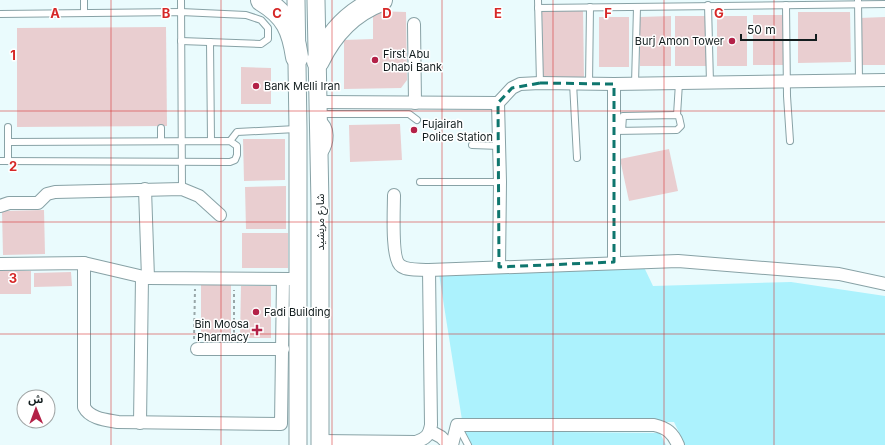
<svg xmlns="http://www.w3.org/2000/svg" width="885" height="445" font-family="Inter,'Noto Sans Arabic',sans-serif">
	<rect width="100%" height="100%" fill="#eafbfd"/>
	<g fill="#acf2fd">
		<polygon points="643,265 653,286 791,282 885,296 885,445 685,445 674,422 462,420 439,274"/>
		<polygon points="466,431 660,433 666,445 465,445"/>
	</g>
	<g fill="#e9ced0">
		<polygon points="542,10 583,10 584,79 543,80"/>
		<polygon points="373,11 406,12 407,80 401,88 344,89 344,40 373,39"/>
		<polygon points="798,12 850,12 851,62 798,63"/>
		<rect x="753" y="15" width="31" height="50"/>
		<polygon points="671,16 671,66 640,66 640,17"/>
		<rect x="675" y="16" width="31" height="50"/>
		<rect x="717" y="16" width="30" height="50"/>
		<rect x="599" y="17" width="30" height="50"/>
		<polygon points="885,17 885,65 860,65 859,18"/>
		<polygon points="166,27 167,126 17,127 17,28"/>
		<polygon points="241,67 271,68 271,104 241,104"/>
		<polygon points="400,124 402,160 350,162 349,125"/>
		<polygon points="243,139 285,139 285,180 244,181"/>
		<polygon points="669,149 678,191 629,201 620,159"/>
		<polygon points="286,186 286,229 246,229 245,187"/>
		<polygon points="44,210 45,254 3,255 2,211"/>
		<rect x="242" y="233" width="46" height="35"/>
		<polygon points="0,270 31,271 31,294 0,294"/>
		<polygon points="71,272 72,286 34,287 34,273"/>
		<rect x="201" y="285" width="30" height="53"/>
		<polygon points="241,286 271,286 271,338 240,338"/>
	</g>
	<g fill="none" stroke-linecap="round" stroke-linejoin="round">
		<g stroke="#88a2a6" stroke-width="8">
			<g id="lane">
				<polyline points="84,0 84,13"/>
				<polyline points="181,0 182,189"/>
				<polyline points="538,0 540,83"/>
				<polyline points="858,0 859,80"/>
				<polyline points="708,5 710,83"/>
				<polyline points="786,5 787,96 790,141"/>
				<polyline points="538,8 885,4"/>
				<polyline points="0,14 181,12 246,15 261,20 268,28 268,39 261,44 181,41"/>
				<polyline points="210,42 211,141"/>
				<polyline points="573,83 577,158"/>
				<polyline points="589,84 590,7"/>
				<polyline points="635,84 637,7"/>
				<polyline points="320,114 409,114 417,120"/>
				<polyline points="677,115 679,83"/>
				<path d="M 321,119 C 333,126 331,144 324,154"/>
				<polyline points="614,131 677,130 681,126 679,117 677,115 623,116 622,131"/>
				<polyline points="161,141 161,128"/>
				<polyline points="230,141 237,132 296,129"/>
				<polyline points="472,145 500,146"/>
				<polyline points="0,161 230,162 235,160 237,155 237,146 230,141 8,142"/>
				<polyline points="8,161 8,127"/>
				<polyline points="420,182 500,182"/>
				<polyline points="458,426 468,445"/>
			</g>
		</g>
		<g stroke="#88a2a6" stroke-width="14">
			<g id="street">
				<polyline points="414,24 415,103"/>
				<polyline points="614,84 614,262"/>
				<polyline points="319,102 498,103"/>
				<polyline points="145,189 148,278"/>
				<path d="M 394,195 C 394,208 391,260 401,266 C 408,271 420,269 429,270 L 678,261 L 839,274 L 885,284"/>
				<polyline points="0,206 9,203 38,203 47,194 55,192 182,189 199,196 220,215"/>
				<path d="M 84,263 L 84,407 C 90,419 107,420 118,422 L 281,424 L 283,279"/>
				<polyline points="0,264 84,263 148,278 291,279"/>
				<polyline points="499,267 500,182 498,103 512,88 520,84 540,83 614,84 885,80"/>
				<polyline points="197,349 283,349"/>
				<polyline points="140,423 142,277"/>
				<polyline points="430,431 441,437 449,445"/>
				<path d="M 320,441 L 416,442 C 427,438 429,435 431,425 L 429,270"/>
				<path d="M 452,445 L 457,425 L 654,425 C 667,428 673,433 678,445"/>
			</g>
		</g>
		<g stroke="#88a2a6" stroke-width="19">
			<g id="secondary">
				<polyline points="296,0 298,129 298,445"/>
				<polyline points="316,0 320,204 320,445"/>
			</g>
		</g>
		<g stroke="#88a2a6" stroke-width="24">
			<g id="highway">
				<path d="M 262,0 C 287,15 293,30 297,57"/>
				<path d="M 318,61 C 331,34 352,11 381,0"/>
			</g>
		</g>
		<g stroke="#98a6a8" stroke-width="2" stroke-dasharray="3 3" stroke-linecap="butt">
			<polyline points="194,339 195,289"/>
			<polyline points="234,339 234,290"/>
		</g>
		<use href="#lane" stroke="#fff" stroke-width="6"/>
		<use href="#street" stroke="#fff" stroke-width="12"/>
		<use href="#secondary" stroke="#fff" stroke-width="17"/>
		<use href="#highway" stroke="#fff" stroke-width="22"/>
	</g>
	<path fill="none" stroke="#0f766e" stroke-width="3" stroke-dasharray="8 5" stroke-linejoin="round" d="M 540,83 L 614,84 L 614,262 L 499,267 L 498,103 L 512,88 Z"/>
	<path fill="none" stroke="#d62828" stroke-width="1" stroke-opacity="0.55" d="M 111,0 L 111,445M 221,0 L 221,445M 332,0 L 332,445M 442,0 L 442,445M 553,0 L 553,445M 664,0 L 664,445M 774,0 L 774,445M 0,111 L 885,111M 0,222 L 885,222M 0,334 L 885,334"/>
	<g fill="#b32147" stroke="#fff" stroke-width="1.5">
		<circle cx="732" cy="41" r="4"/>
		<circle cx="375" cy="60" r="4"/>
		<circle cx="256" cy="86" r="4"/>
		<circle cx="414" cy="130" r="4"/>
		<circle cx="256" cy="312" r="4"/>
		<path d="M255 324h4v4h4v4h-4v4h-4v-4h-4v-4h4z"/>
	</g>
	<g text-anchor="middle" stroke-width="3" stroke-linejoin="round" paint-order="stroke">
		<g font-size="11" fill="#121d1e" stroke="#fff" text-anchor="start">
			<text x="724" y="45" text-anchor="end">Burj Amon Tower</text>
			<text x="383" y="58">First Abu<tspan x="383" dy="13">Dhabi Bank</tspan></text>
			<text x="264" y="90">Bank Melli Iran</text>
			<text x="422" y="128">Fujairah<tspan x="422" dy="13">Police Station</tspan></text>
			<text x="264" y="316">Fadi Building</text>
			<text x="249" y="328" text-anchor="end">Bin Moosa<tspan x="249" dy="13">Pharmacy</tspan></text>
		</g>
		<g font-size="11" fill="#121d1e" stroke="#fff">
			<text transform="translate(320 222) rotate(-90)" y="4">شارع مريشيد</text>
		</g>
	</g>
	<g font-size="13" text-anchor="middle" font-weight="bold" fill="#d62828" stroke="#fff" stroke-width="3" stroke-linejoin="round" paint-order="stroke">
		<text x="55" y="18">A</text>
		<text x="166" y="18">B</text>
		<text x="277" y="18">C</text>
		<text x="387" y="18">D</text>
		<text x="498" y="18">E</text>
		<text x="608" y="18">F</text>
		<text x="719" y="18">G</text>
		<text x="13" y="60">1</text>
		<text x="13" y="171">2</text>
		<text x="13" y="283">3</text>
	</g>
	<g transform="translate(36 409) rotate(359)"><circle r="19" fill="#ffffff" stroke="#a0a5a5"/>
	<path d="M0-3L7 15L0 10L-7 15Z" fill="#b32147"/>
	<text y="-6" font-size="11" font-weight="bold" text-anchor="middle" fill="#121d1e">ش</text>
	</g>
	<path d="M741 34v6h75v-6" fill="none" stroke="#121d1e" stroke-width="2"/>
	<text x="747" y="34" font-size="12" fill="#121d1e" stroke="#ffffff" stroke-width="3" paint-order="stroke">50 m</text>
</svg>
